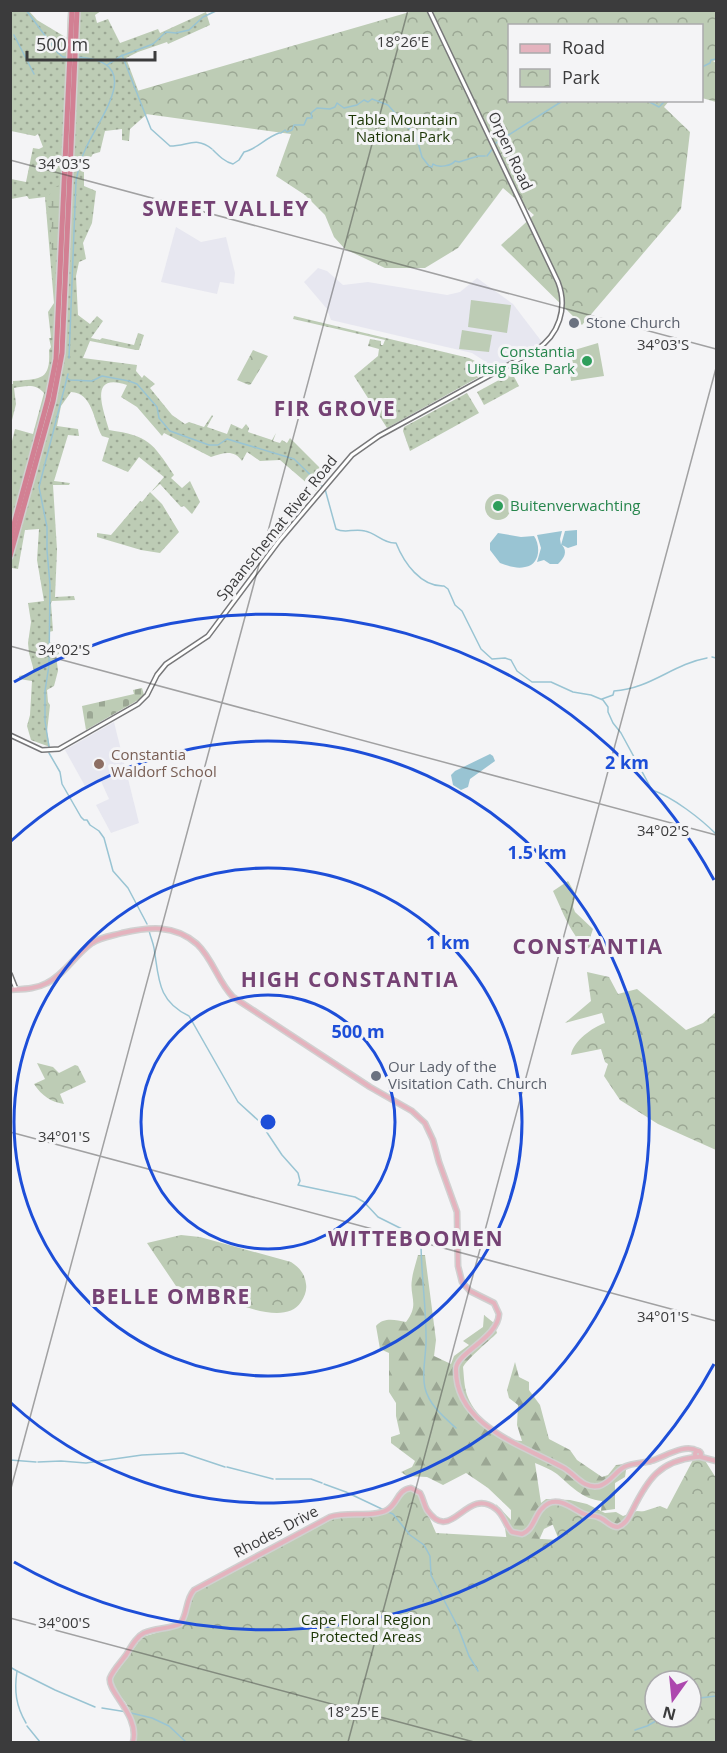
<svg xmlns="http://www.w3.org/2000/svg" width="727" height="1753" font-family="'Open Sans',sans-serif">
	<defs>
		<pattern id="grass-dots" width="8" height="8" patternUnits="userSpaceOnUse" patternTransform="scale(1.5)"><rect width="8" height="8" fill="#bdccb5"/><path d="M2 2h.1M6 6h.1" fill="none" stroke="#9ba794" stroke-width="1.8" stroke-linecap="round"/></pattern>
		<pattern id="forest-firs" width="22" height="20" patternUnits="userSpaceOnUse" patternTransform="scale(1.5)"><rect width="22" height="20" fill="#bdccb5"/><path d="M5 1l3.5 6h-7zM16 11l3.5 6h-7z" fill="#9ba794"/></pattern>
		<pattern id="wetland-marsh" width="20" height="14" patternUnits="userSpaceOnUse" patternTransform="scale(1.5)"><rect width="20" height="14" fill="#bdccb5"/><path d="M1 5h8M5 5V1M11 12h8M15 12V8" fill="none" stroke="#9ba794"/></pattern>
		<pattern id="cemetery-stones" width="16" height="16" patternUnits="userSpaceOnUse" patternTransform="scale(1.5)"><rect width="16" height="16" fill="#bdccb5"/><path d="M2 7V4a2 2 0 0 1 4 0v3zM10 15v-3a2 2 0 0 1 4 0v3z" fill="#9ba794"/></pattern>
		<pattern id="park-crowns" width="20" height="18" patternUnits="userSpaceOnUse" patternTransform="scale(1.5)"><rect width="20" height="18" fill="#bdccb5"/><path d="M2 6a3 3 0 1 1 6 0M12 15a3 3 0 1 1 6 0" fill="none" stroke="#9ba794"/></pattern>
	</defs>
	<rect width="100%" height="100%" fill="#f4f4f6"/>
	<g fill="#e7e7f0">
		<polygon points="176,227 201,242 226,237 235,273 234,284 220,282 217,294 161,282"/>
		<polygon points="318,268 327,271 343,285 368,282 447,295 460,292 477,278 513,304 542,342 493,371 486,362 472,353 331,320 327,309 304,282"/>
		<polygon points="114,722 139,823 111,833 96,805 109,799 100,779 85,786 65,750"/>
	</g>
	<g fill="url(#grass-dots)">
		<path d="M 11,11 L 29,11 L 37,20 L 67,38 L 68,11 L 101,11 L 95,15 L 97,23 L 108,19 L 120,43 L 158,29 L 160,33 L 206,12 L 210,25 L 168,44 L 167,42 L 138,52 L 126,58 L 147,114 L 130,129 L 129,141 L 122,140 L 122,129 L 105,131 L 100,152 L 93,154 L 84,168 L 84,186 L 96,191 L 92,223 L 83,243 L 86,259 L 79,262 L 76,276 L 78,315 L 90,324 L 97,316 L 103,321 L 91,338 L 100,340 L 102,338 L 134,345 L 138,333 L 144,335 L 139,350 L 136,350 L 90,341 L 83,358 L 137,365 L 136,371 L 142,378 L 144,375 L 155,384 L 150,388 L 172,415 L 185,424 L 189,422 L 204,427 L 212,415 L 213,416 L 207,427 L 227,434 L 231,424 L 242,429 L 246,424 L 249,428 L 248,432 L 272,440 L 276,433 L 273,441 L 280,443 L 282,440 L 287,443 L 290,438 L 328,476 L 316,491 L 280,460 L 260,461 L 247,452 L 242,461 C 234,449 223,453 211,457 L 164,433 L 162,436 L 137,407 L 121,397 L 127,385 C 88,372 103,409 109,430 C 149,436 152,442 174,475 L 171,478 L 182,488 L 190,481 L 200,502 L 192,514 L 184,506 L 181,507 L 160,484 L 151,492 L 164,477 L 139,457 L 128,472 L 102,461 L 109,438 L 102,436 C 93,420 93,393 71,392 L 61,406 L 57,426 L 78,429 L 79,436 L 68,435 L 54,481 L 70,483 L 69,485 L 53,485 L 57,550 L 55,597 L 74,596 L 75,600 L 52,601 L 51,603 L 53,631 L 49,632 L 50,642 L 55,642 L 59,654 L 56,655 L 58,671 L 54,686 L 47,690 L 48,702 L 50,705 L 47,732 L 50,747 L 31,740 L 27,726 L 30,715 L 32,681 L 19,679 L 19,676 L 33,673 L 34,671 L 29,653 L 28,643 L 31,622 L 28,603 L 44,601 L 37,560 L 39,529 L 25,530 L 18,569 L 12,568 L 11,572 L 11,445 L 15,429 L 33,434 L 44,393 C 36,383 25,386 14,388 L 16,404 L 11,424 L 11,384 L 13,384 L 13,381 C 40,379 51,381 49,350 L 51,347 L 49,338 L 51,338 L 48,312 L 54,303 L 45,197 L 29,199 L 27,196 L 11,199 L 11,179 L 26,182 L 33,148 L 39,149 L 43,147 L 38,134 L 35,136 L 11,131 Z"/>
		<polygon points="294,316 469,358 481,364 488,372 387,428 354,376 378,356 379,349 368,346 370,339 381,341 381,345 383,345 385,340 293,319"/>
		<polygon points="512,373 519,386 484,405 477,392"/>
		<polygon points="467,393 479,413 410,451 403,431 404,427"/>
		<polygon points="150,492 162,504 179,532 160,553 141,550 97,537 97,533 111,535 140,501 142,502"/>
	</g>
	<path fill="url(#forest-firs)" d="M 418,1255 L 425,1255 L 436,1340 L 434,1356 L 451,1364 L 454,1356 L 469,1345 L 463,1341 L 483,1327 L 484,1315 L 494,1323 L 497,1333 C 488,1342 469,1357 463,1367 C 464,1376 464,1386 467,1395 C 474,1415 501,1441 522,1441 L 517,1425 L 518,1405 L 509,1398 L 507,1390 L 515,1362 L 519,1377 L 529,1382 L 529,1390 L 540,1405 L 549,1439 L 570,1450 L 577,1460 L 602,1477 L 608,1475 L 616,1465 L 627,1464 L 625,1477 L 615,1483 L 615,1509 L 601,1511 L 602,1501 C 582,1499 571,1486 557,1474 C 550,1469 542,1466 535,1463 L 541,1503 L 546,1499 L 570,1500 L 587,1504 L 605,1513 L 616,1512 L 623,1516 L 637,1511 L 649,1512 L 638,1541 L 554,1524 L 544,1529 L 536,1547 L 507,1542 L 505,1528 L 496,1504 L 511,1520 L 511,1510 L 488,1488 L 466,1473 L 443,1485 L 427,1477 L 407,1476 L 401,1472 L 412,1467 L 415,1461 L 391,1443 L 391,1437 L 400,1434 L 396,1416 L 396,1403 L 389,1392 L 389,1353 L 380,1349 L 376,1326 C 384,1317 395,1320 406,1322 C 420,1304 409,1297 412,1279 C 413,1271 416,1263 418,1255 Z"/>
	<path fill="url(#wetland-marsh)" d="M 59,185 L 61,189 L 58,250 L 54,253 L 52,252 C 50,239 51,227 53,215 L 48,206 L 52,203 L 48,197 L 54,188 Z"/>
	<polygon fill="url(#cemetery-stones)" points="142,688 144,695 140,699 86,730 82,706 134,694 133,690"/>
	<g fill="url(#park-crowns)" fill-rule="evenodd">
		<polygon points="413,11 716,11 716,60 713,61 716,63 716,102 702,98 702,26 510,26 510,100 669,101 664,107 690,132 681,209 582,325 501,245 534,215 503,188 458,248 425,268 385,268 345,249 334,237 325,215 305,195 276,176 291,134 146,114 137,91"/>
		<polygon points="253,350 268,356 251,384 249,385 237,380"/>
		<path d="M 568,881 L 575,893 L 573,907 L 575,912 L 593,929 L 590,938 L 593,945 L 587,949 C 570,934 563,912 553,891 Z"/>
		<path d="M 587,972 L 609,977 L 618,994 L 637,989 L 686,1030 L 703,1023 L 716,1012 L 716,1150 L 658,1124 L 620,1100 L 604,1076 L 608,1064 L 605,1062 L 601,1049 L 571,1055 C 573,1041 593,1027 605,1023 L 602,1013 L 565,1023 L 591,1001 Z"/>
		<path d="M 37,1063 L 53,1067 L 59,1073 L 75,1065 L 78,1066 L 86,1082 L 60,1094 L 64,1104 C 51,1102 42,1096 34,1084 L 45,1079 Z"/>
		<path d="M 181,1235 L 200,1237 L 291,1262 C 299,1267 305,1274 306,1284 C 307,1290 305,1296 301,1302 C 283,1330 221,1296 197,1289 C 190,1287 184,1288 178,1289 L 147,1243 Z"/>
		<path d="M 694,1458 L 704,1459 L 716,1478 L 716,1742 L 134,1742 C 138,1731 132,1715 127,1705 C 121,1695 113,1691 111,1680 L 142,1637 L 183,1625 C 190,1615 187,1602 195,1592 L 336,1517 L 381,1515 L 388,1512 L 406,1491 L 416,1491 L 420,1496 L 436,1533 L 559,1540 L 546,1508 C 558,1500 570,1510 581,1516 C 587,1518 594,1518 599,1521 C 610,1526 613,1532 625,1528 L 632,1515 L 660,1506 L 667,1509 ZM 655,1681 L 691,1681 L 691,1717 L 655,1717 Z"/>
	</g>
	<g fill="#bdccb5">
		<polygon points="471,300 511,305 507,333 468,327"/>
		<polygon points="462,330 492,335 489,352 459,349"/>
		<polygon points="598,343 604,376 571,381 570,373 574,372 571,351"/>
		<circle cx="498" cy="507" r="13"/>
	</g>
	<g fill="#99c4d3">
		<path d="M 577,530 L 577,545 L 568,548 L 562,545 C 568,552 564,558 558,564 L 550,564 L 544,560 L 537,562 L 541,548 L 537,535 L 562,531 L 560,539 L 561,545 L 565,531 Z"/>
		<path d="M 498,533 L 521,537 L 534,536 C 541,546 540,565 525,567 C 517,569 508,566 500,563 L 490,550 L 490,543 Z"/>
		<polygon points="490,754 493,756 495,761 470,779 468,787 461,790 453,785 451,775 455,771"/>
	</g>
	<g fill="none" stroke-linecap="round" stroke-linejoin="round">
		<g stroke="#99c4d3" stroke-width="1.5">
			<polyline points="26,10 58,53 63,57 68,57"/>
			<polyline points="14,35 34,74"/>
			<path d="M 122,55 L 151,129 L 170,146 C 188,146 196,136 212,149"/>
			<polyline points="107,65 121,56 153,44 166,32 176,33 189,30 203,17 218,10"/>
			<polyline points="702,67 710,63 711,60 716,59"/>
			<polyline points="646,100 659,107 666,100"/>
			<polyline points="496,143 564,100"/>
			<path d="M 213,150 C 219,156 225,162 233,164 L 239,160 L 244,152 C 257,149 265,138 279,133 L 281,133 L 285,130 L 287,132 L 292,130 L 294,125 L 304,125 L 307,118 L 312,118 L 311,113 L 317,108 L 330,109 L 335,107 L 337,103 L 344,108 L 357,105 L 364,100 L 368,102 L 372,99 L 388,105 L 407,127 L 415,132 L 422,157 L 429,166 L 432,167 L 433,164 C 438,168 452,166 455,161 L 459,162 L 478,156 L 485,156"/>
			<polyline points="487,156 493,148"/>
			<path d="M 69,358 L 76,181 C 78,171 80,160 85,150 C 100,116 148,60 76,57"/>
			<path d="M 67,378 L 70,380 L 92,381 L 102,376 L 129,381 L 137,384 L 157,407 L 159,418 L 170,431 L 209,445 L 218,445 L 227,439 L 294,459 L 325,489 L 336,529 C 345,534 354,528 365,531 C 376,533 384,544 396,543 C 404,563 421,587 444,586 L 448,589 L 455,605 L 462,611 L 481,649 L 492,659 L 505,658 L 511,660 L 517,671 L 532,682 L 551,682 L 573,692 L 591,695 L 603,700 L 608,707 L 608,712 L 613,723 L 621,733 L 652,790 C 673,797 701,819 716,834"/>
			<polyline points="712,657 716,658"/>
			<path d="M 602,699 L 613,695 L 614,691 C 650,689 673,664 707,658"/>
			<polyline points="49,747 45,721 45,691 49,665 50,585 47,550 47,527 39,487 68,374"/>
			<polyline points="49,753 60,772 62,784 81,817 84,820 87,820 90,825 99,831 104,838 113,871 128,888 147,924"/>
			<path d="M 149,930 C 150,936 153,942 154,948 C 159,978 157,1001 189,1016 L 238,1102 L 260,1122 L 282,1155 L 298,1173 L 300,1181 L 298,1185 L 355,1197 L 364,1202 L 378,1217 L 408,1232 L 421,1242 C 421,1274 426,1305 426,1336 C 427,1353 421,1372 425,1388 C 429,1405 444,1417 456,1428"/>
			<polyline points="10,1460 36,1462"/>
			<polyline points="38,1462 61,1461 86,1463 142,1455 183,1453 225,1467"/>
			<polyline points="227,1467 273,1479"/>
			<polyline points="276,1479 311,1479 322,1483"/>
			<polyline points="324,1484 346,1492 384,1510"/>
			<polyline points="388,1512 393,1514 410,1535 424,1545 430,1556 431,1575 458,1627 469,1656 478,1671"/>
			<path d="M 10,1667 L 17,1671 C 14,1691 16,1706 26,1723"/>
			<polyline points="17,1671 55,1690 95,1707"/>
			<polyline points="691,1702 700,1698 716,1696"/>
			<polyline points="102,1708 127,1712"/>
			<polyline points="131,1713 152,1718 169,1726 186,1742"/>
			<polyline points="27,1726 40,1742"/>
			<polyline points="635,1730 647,1726 663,1717"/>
		</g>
		<g stroke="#777779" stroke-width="6">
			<g id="secondary">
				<path d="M 10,735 L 42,750 L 59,749 L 138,704 L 147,695 L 157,675 L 166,664 L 208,636 L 279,541 L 352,455 L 379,436 L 536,350 C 559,335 568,308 558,282 L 429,10"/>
				<polyline points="10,974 16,989"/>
			</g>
		</g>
		<g stroke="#d0d0d0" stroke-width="7">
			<g id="primary">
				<path d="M 10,990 C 23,989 36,989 47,983 C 65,974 75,955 92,943 C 101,937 112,936 122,933 C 149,927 174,924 197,944 C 213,959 218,982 233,997 L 370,1087 L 412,1111 L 425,1123 L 433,1140 L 439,1162 L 457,1212 L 458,1266 L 462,1282 L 470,1291 L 494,1303 L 499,1314 C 498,1338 456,1353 456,1369 C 455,1426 524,1446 564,1468 C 576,1475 583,1489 599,1486 C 610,1483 615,1472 624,1467 C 632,1463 643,1463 651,1461 C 665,1457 684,1443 698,1451"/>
				<circle cx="698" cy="1454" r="3"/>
				<polyline points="701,1457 716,1461"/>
				<path d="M 133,1742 C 140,1715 107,1692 110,1678 C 113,1670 121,1662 126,1655 C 131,1647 136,1637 144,1633 C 155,1628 169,1629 180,1624 C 188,1615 185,1600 194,1590 L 330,1517 C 347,1511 372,1518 387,1510 C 398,1504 397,1490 411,1488 L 420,1493 C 423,1498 424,1505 427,1510 C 452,1546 466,1485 496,1509 C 504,1515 505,1525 512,1532 L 522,1534 C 536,1529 534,1510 549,1503 C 561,1498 573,1509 584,1514 C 588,1516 593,1515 598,1517 C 606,1519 609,1527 618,1527 C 626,1524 629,1517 633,1509 C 648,1479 660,1461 696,1457"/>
			</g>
		</g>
		<g stroke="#d0d0d0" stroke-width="8">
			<g id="motorway">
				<polyline points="10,539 48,399 56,359 72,10"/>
				<polyline points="10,556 53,401 62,353 77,10"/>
			</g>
		</g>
		<use href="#secondary" stroke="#fff" stroke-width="3"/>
		<use href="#primary" stroke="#e4b3be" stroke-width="4"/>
		<use href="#motorway" stroke="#d28093" stroke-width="5"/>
	</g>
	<path fill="none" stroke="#3b3b3c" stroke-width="1.5" stroke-opacity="0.45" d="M 10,160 L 716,349M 10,646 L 716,835M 10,1132 L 716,1321M 10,1492 L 408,10M 10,1618 L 474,1742M 348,1742 L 716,368"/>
	<g fill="none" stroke="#1d4ed8" stroke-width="3">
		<circle cx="268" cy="1122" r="127"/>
		<circle cx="268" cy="1122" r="254"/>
		<path d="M11 841A381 381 0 1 1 11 1403"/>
		<path d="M714 1364A508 508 0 0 1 14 1562M14 682A508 508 0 0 1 714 880"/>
	</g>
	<g fill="#6b7280" stroke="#f4f4f6" stroke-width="2">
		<circle cx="574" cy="323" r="6"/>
		<circle cx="376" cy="1076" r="6"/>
	</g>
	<g fill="#2e9e5b" stroke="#f4f4f6" stroke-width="2">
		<circle cx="587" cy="361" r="6"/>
		<circle cx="498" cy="506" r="6"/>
	</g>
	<circle fill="#8d6e63" stroke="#f4f4f6" stroke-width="2" cx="99" cy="764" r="6"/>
	<g text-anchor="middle" stroke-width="6" stroke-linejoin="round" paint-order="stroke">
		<g font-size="15" fill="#1b3504" stroke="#f4f4f6">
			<text x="403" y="125">Table Mountain<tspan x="403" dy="17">National Park</tspan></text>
			<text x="366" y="1625">Cape Floral Region<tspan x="366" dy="17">Protected Areas</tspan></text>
		</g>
		<g font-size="15" fill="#3b3b3c" stroke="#f4f4f6">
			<text transform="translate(510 151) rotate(65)" y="5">Orpen Road</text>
			<text transform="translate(277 528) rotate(-51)" y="5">Spaanschemat River Road</text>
			<text transform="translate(276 1532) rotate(-28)" y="5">Rhodes Drive</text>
		</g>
		<g font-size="15" fill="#5b616d" stroke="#f4f4f6" text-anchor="start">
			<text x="586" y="328">Stone Church</text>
			<text x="388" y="1072">Our Lady of the<tspan x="388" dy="17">Visitation Cath. Church</tspan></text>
		</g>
		<g font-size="15" fill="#27864d" stroke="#f4f4f6" text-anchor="end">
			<text x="575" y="357">Constantia<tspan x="575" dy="17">Uitsig Bike Park</tspan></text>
			<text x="510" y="511" text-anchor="start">Buitenverwachting</text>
		</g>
		<g font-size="15" fill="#785e54" stroke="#f4f4f6" text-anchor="start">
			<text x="111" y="760">Constantia<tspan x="111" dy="17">Waldorf School</tspan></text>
		</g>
		<g font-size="21" font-weight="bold" letter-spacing="1.5" fill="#754274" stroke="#f4f4f6">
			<text x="226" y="216">SWEET VALLEY</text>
			<text x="335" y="416">FIR GROVE</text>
			<text x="588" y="954">CONSTANTIA</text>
			<text x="350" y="987">HIGH CONSTANTIA</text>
			<text x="416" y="1246">WITTEBOOMEN</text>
			<text x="171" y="1304">BELLE OMBRE</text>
		</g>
	</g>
	<g font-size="15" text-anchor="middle" fill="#3b3b3c" stroke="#f4f4f6" stroke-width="6" stroke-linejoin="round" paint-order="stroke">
		<text x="403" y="47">18°26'E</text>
		<text x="64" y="169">34°03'S</text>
		<text x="663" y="350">34°03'S</text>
		<text x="64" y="655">34°02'S</text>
		<text x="663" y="836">34°02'S</text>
		<text x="64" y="1142">34°01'S</text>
		<text x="663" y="1322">34°01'S</text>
		<text x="64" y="1628">34°00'S</text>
		<text x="353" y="1717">18°25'E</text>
	</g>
	<circle cx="268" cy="1122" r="9" fill="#1d4ed8" stroke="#f4f4f6" stroke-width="3"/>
	<g font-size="18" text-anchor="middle" font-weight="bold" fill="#1d4ed8" stroke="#f4f4f6" stroke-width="6" stroke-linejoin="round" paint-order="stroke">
		<text x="627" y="769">2 km</text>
		<text x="537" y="859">1.5 km</text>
		<text x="448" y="949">1 km</text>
		<text x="358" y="1038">500 m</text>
	</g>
	<rect width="727" height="1753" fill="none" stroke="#3b3b3c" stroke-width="24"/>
	<rect x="508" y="24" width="195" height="78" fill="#f4f4f6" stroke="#aaaaac" stroke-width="1.5"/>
	<rect x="520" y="44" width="30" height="9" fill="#e4b3be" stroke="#aaaaac" stroke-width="1.5"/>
	<text x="562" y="54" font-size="18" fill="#3b3b3c">Road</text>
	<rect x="520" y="69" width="30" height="18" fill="url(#park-crowns)" stroke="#aaaaac" stroke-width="1.5"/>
	<text x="562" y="84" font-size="18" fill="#3b3b3c">Park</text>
	<g transform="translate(673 1699) rotate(195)"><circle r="28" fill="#f4f4f6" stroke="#aaaaac" stroke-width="1.5"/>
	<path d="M0-4.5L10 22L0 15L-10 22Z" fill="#ad48ae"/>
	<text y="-9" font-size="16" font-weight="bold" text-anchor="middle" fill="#3b3b3c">N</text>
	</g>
	<path d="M27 51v9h128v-9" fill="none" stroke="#3b3b3c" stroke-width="3"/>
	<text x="36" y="51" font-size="18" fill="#3b3b3c" stroke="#f4f4f6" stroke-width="4.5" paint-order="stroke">500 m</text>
</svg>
